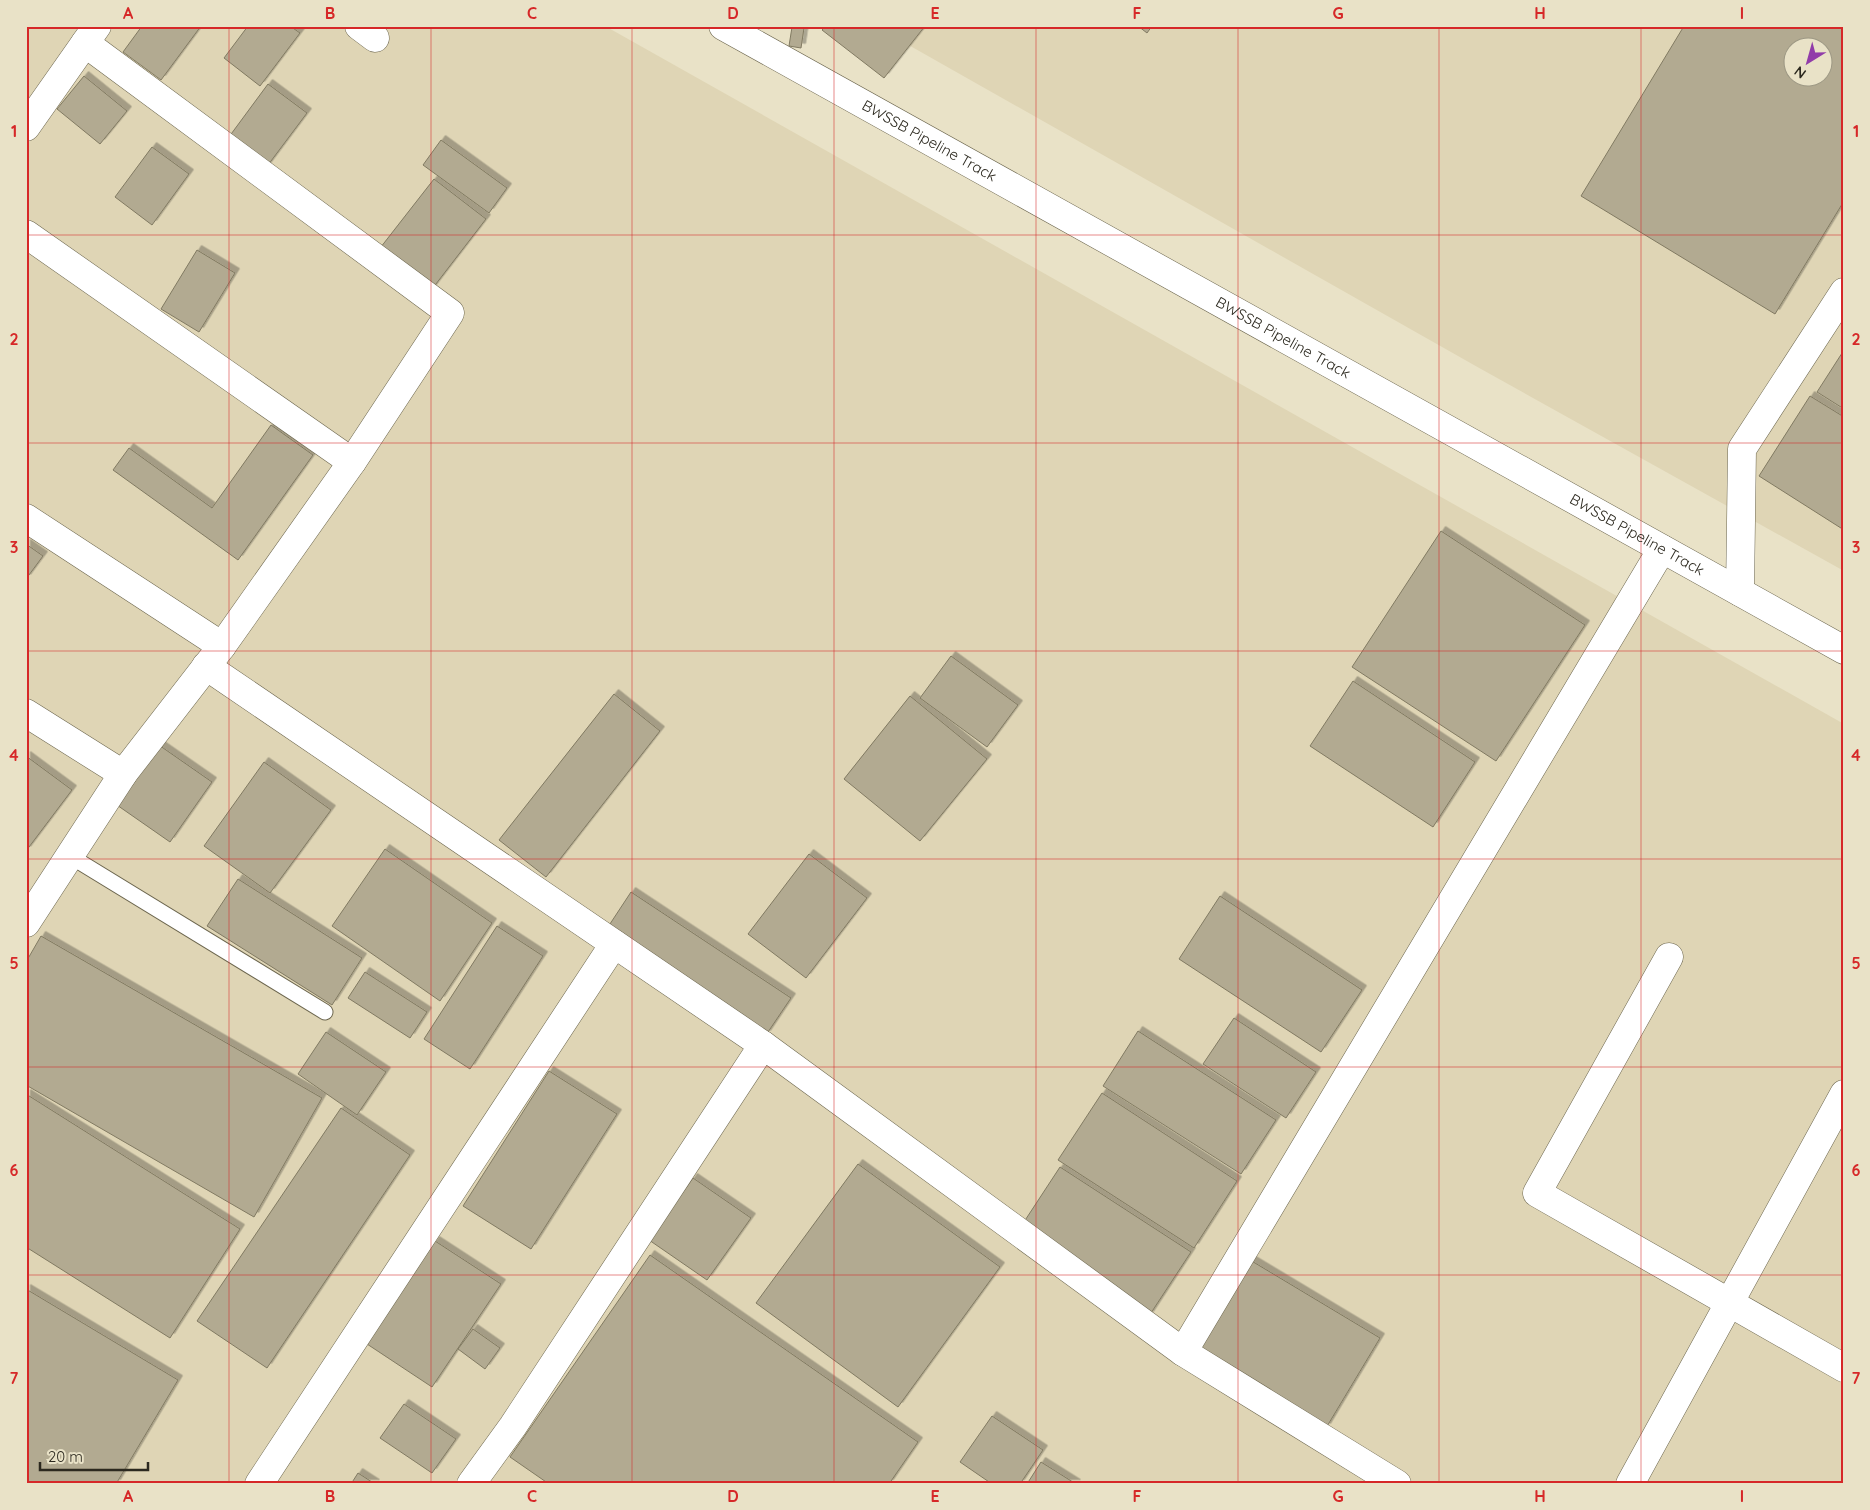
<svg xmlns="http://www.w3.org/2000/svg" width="1870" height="1510" font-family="Quicksand,sans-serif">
	<defs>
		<filter id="shadow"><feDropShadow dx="4.5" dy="-4.5" stdDeviation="0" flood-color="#0004"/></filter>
	</defs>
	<rect width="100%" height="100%" fill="#e9e2c7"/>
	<g fill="#dfd5b5" fill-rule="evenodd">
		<polygon points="26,26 605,26 1844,724 1844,1484 26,1484"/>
		<path d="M 875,26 L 1844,26 L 1844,571 L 1481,369 ZM 1792,48 L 1822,48 L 1822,78 L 1792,78 Z"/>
	</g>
	<g fill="#b2aa91" stroke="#817a62" fill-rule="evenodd" filter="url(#shadow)">
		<polygon points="142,26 201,26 161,80 123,52"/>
		<polygon points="248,26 290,26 300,33 260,86 224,58"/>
		<polygon points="826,26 925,26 884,78 822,30"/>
		<polygon points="1138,26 1152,26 1147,33"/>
		<path d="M 1684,26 L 1844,26 L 1844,201 L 1775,314 L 1581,196 ZM 1792,48 L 1822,48 L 1822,78 L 1792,78 Z"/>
		<polygon points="792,27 804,28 801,48 789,46"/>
		<polygon points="84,76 127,111 100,144 57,109"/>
		<polygon points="268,84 307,113 262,173 223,145"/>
		<polygon points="441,140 507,188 489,213 423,165"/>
		<polygon points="152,147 189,174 152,225 115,197"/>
		<polygon points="434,179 486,219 429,293 377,252"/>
		<polygon points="197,250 235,273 199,332 161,309"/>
		<polygon points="1844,350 1844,409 1817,392"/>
		<polygon points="1810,396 1844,417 1844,530 1759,476"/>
		<polygon points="271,425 313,455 238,560 113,470 129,448 212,508"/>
		<polygon points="1441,531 1585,625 1496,761 1352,667"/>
		<polygon points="26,544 43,556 26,579"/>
		<polygon points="951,656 1018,705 987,747 920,698"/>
		<polygon points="1353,681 1475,762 1433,827 1310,746"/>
		<polygon points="614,694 660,731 546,877 499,840"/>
		<polygon points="910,696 987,759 920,841 844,779"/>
		<polygon points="156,743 212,782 170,842 114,803"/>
		<polygon points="26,756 72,790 26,851"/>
		<polygon points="264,762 331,810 270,893 204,846"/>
		<polygon points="385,849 492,923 440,1001 332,926"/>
		<polygon points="809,854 867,898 806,978 748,934"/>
		<polygon points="238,879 362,958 332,1005 207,926"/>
		<polygon points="631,892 791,998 766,1035 606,930"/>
		<polygon points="1220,896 1362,990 1321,1052 1179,959"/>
		<polygon points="497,926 543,956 470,1069 424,1039"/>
		<polygon points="41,936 322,1098 254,1217 26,1085 26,962"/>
		<polygon points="365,972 427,1012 410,1038 348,998"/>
		<polygon points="1234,1018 1316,1072 1286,1118 1203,1064"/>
		<polygon points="1138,1031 1276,1120 1241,1174 1103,1086"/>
		<polygon points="326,1032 386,1072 357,1115 298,1074"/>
		<polygon points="549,1071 617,1114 531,1249 463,1206"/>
		<polygon points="1102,1093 1237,1181 1194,1248 1058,1160"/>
		<polygon points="26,1094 240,1229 170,1338 26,1247"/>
		<polygon points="341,1108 410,1155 267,1368 197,1321"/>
		<polygon points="858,1164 1000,1267 898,1407 756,1303"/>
		<polygon points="1060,1167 1191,1252 1149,1316 1018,1231"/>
		<polygon points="693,1178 751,1218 707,1280 649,1240"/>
		<polygon points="435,1241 501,1284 432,1387 367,1344"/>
		<polygon points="650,1255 918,1442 889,1484 549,1484 510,1457"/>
		<polygon points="1250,1260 1380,1338 1326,1428 1196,1350"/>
		<polygon points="26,1289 178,1380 116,1484 26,1484"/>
		<polygon points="473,1329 500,1348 485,1369 458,1349"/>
		<polygon points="404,1404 456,1439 432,1473 380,1438"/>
		<polygon points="992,1416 1043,1450 1020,1484 992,1484 960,1462"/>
		<polygon points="1041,1462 1076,1484 1027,1484"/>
		<polygon points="358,1473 375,1484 351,1484"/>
	</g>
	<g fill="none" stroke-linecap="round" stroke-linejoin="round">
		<g stroke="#6c664e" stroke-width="17">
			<polyline id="service" points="70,856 325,1012"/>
		</g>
		<g stroke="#6c664e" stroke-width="29">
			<g id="minor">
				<polyline points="359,26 375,38"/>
				<path id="s1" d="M 723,26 L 1844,650"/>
				<polyline points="26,127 97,26"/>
				<polyline points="26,234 352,462"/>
				<polyline points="26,518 222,646"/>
				<polyline points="1740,592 1742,449 1844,292"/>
				<polyline points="206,666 763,1045"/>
				<polyline points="26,713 123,774"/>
				<polyline points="26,923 123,774 222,646 352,462 450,313 85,43"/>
				<polyline points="1669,957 1537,1193 1844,1368"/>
				<polyline points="259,1484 614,944"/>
				<polyline points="471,1484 513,1426 763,1045 1183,1352"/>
				<polyline points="1397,1484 1183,1352 1662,549"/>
				<polyline points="1630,1484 1844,1094"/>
			</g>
		</g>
		<use href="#service" stroke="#fff" stroke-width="15"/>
		<use href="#minor" stroke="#fff" stroke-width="28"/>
	</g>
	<path fill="none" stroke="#d62828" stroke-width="1" stroke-opacity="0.55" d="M 229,26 L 229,1484M 431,26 L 431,1484M 632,26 L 632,1484M 834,26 L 834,1484M 1036,26 L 1036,1484M 1238,26 L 1238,1484M 1439,26 L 1439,1484M 1641,26 L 1641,1484M 26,235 L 1844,235M 26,443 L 1844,443M 26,651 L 1844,651M 26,859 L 1844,859M 26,1067 L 1844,1067M 26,1275 L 1844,1275"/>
	<g text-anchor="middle" stroke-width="4" stroke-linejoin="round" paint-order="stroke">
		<g font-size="15" fill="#2c291f" stroke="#e9e2c7">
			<text dy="5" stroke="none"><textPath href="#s1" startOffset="236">BWSSB Pipeline Track</textPath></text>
			<text dy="5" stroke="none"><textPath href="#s1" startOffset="641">BWSSB Pipeline Track</textPath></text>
			<text dy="5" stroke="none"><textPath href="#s1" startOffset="1046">BWSSB Pipeline Track</textPath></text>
		</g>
	</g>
	<rect width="1870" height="1510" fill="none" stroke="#e9e2c7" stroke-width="55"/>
	<g transform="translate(1808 62) rotate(217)"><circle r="24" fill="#e9e2c7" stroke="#9d9884"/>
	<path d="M0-4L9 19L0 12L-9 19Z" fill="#913ca9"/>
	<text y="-8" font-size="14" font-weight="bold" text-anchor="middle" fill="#2c291f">N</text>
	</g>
	<path d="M40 1462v8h108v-8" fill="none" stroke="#2c291f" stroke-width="2.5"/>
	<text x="48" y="1462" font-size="15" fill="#2c291f" stroke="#e9e2c7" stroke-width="4" paint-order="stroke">20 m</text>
	<rect x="28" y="28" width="1814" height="1454" fill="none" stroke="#d62828" stroke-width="2"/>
	<g font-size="16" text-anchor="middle" font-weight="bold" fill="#d62828">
		<text x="128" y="19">A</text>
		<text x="330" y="19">B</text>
		<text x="532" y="19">C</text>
		<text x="733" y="19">D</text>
		<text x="935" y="19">E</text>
		<text x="1137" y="19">F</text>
		<text x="1338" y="19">G</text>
		<text x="1540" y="19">H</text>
		<text x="1742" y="19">I</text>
		<text x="14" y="137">1</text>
		<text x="1856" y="137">1</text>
		<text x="14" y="345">2</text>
		<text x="1856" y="345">2</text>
		<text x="14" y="553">3</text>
		<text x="1856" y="553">3</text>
		<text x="14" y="761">4</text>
		<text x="1856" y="761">4</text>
		<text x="14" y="969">5</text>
		<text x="1856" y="969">5</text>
		<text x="14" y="1176">6</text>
		<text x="1856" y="1176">6</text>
		<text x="14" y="1384">7</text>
		<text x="1856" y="1384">7</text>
		<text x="128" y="1502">A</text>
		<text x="330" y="1502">B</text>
		<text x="532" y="1502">C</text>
		<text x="733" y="1502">D</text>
		<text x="935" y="1502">E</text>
		<text x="1137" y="1502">F</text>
		<text x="1338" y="1502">G</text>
		<text x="1540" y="1502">H</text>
		<text x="1742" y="1502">I</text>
	</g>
</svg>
